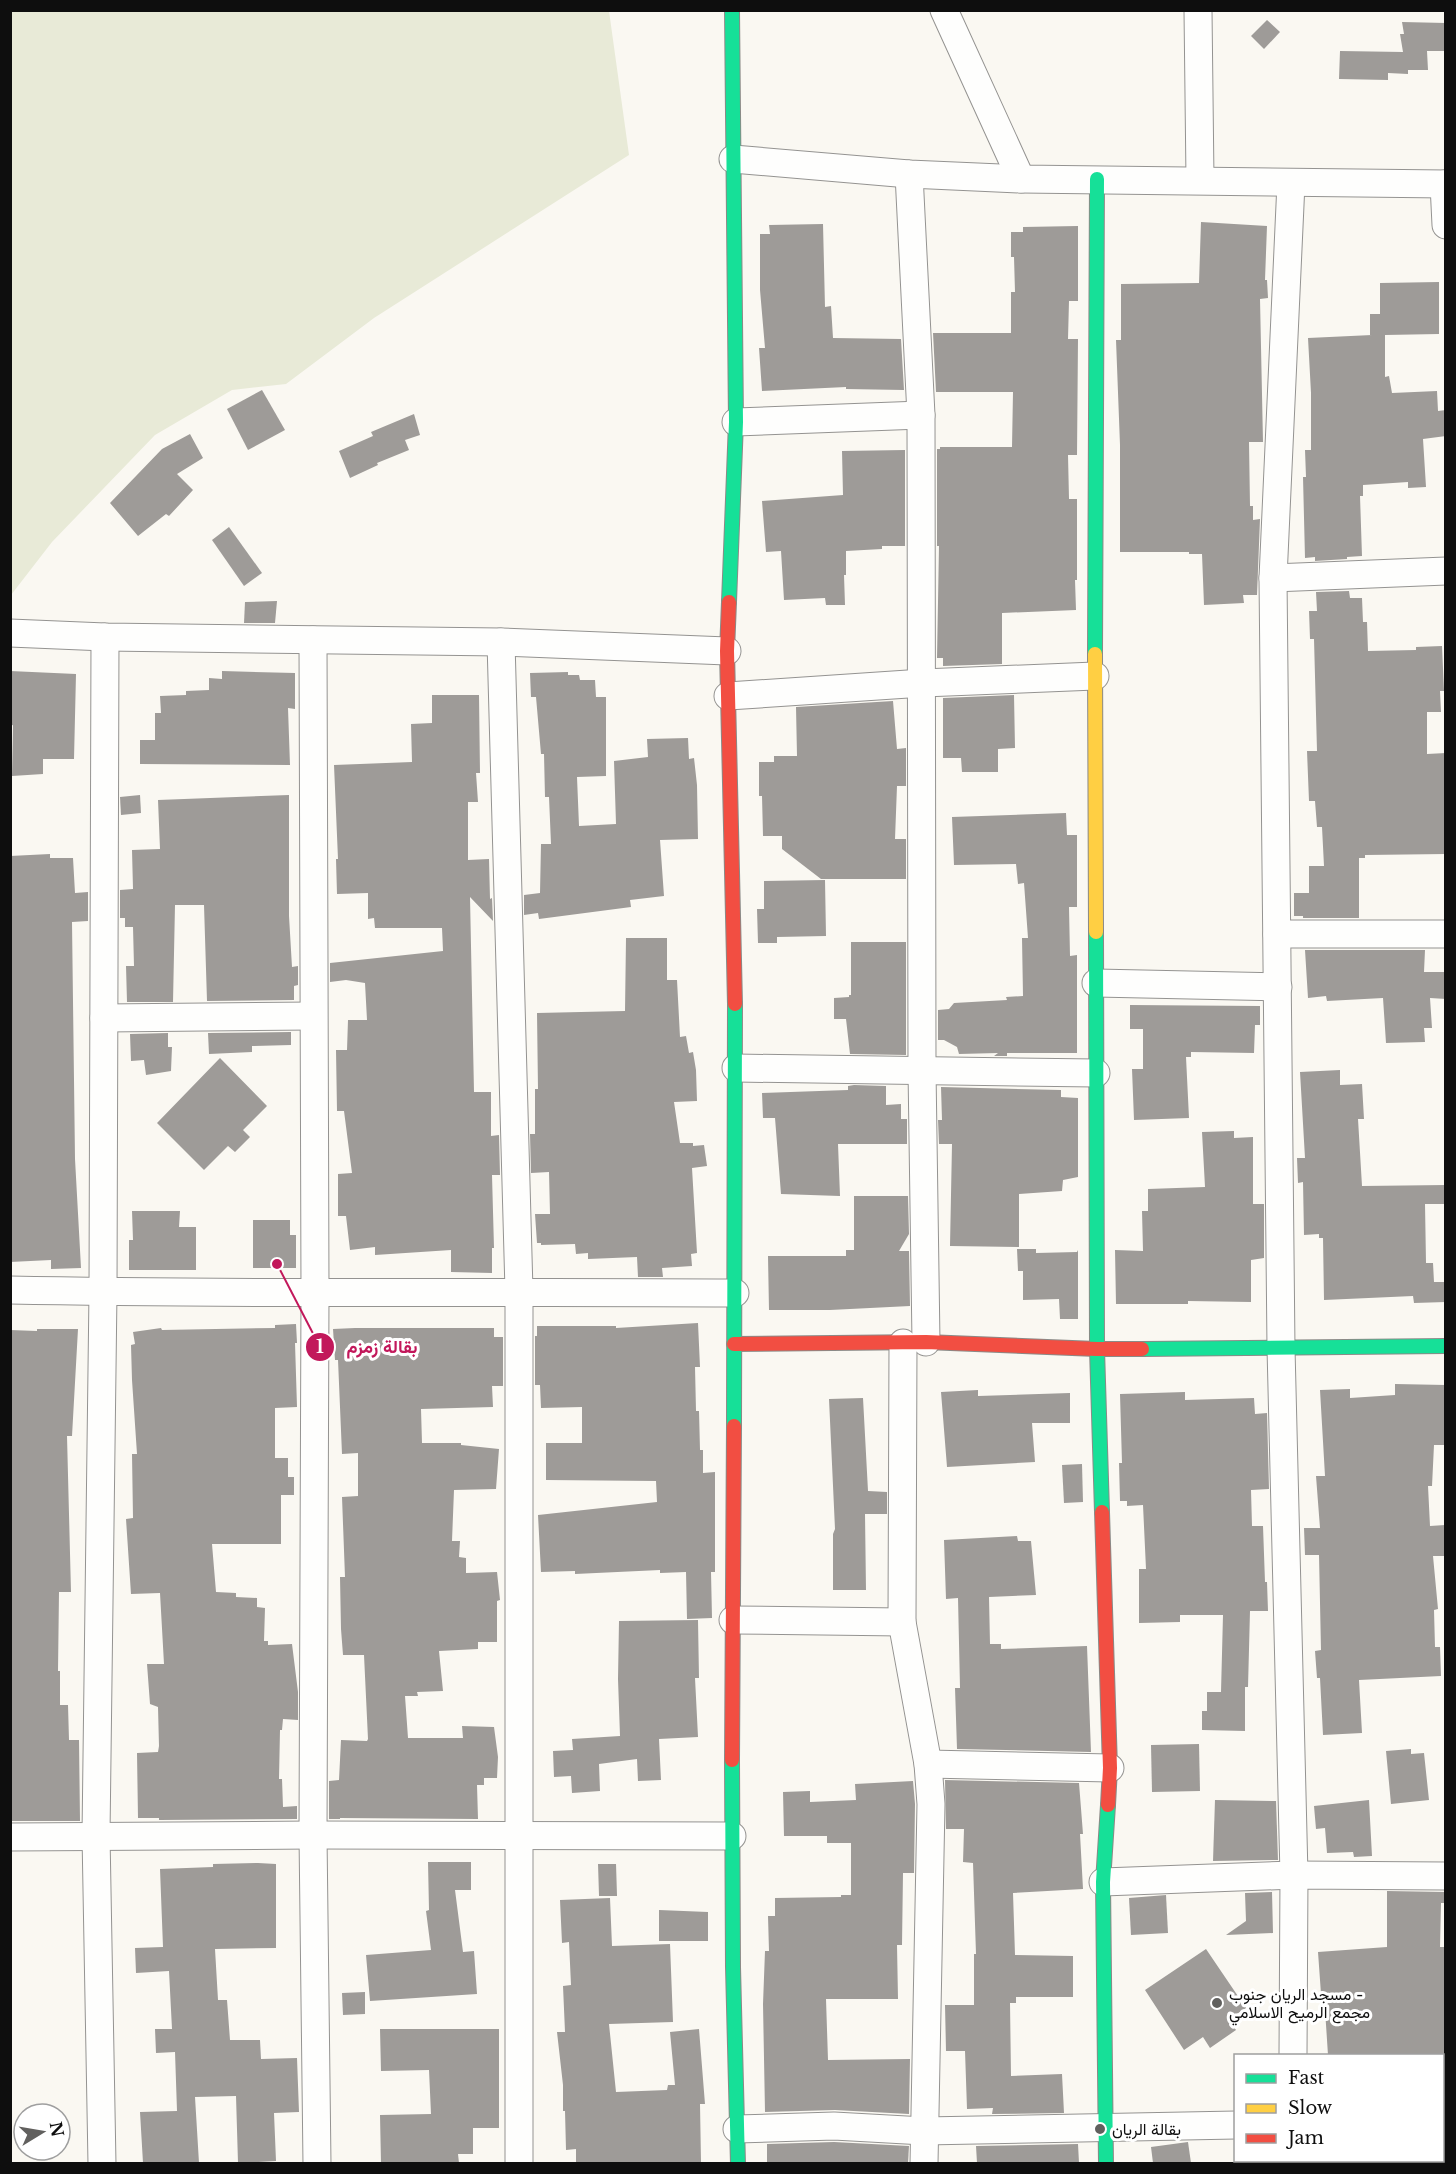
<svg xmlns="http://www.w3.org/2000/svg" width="1456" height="2174" font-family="'Libre Baskerville',Vazirmatn,serif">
	<rect width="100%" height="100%" fill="#faf8f2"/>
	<polygon fill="#e8ead7" points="11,10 609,11 629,155 374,318 286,384 232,390 155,435 52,542 11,595"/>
	<g fill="#9e9b98">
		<polygon points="1267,20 1280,32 1264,49 1251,36"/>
		<polygon points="1402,22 1446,23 1446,51 1427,51 1428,70 1408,70 1408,74 1388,73 1388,80 1339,79 1340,51 1403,52 1400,34 1404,34"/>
		<polygon points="1201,222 1267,226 1265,280 1267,280 1268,298 1260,299 1263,442 1249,442 1250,506 1253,506 1253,520 1260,519 1257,595 1243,595 1244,603 1204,605 1202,554 1189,554 1189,552 1120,552 1120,445 1116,340 1121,340 1121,284 1199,283"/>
		<polygon points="823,224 825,307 831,306 833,338 901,339 904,390 846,389 846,387 762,391 759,348 765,348 760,290 760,234 770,234 769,225"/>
		<polygon points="1078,226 1078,301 1069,301 1068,339 1078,339 1077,455 1068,455 1069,499 1077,499 1077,580 1075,580 1076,610 1002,613 1002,664 943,666 943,658 937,658 939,546 937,546 937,449 940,449 940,447 1012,447 1013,392 936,392 933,333 1011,333 1011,292 1015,292 1014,257 1011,257 1011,232 1023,232 1023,227"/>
		<polygon points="1439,282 1439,334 1385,335 1385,377 1389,376 1392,393 1437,391 1438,411 1446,410 1446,436 1423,439 1426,487 1408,488 1408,482 1363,485 1363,496 1360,496 1362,556 1347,557 1347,559 1315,561 1315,557 1305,558 1303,477 1306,477 1305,450 1311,450 1311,393 1308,338 1372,335 1370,335 1370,314 1380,314 1380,283"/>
		<polygon points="262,390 285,430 248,450 227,409"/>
		<polygon points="414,414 420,435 405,440 409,450 377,463 378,465 350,478 339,451 373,436 371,432"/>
		<polygon points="190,434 203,458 177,474 193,490 169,516 166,514 138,536 110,503 162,449"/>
		<polygon points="905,450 905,546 882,546 882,549 846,551 846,575 844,575 845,605 826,605 825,598 784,600 781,551 766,552 762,501 843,495 842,451"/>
		<polygon points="229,527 262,573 244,586 212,540"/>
		<polygon points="1349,591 1350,598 1362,598 1363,622 1367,622 1368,651 1416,650 1416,647 1442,646 1444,691 1440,691 1441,712 1427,712 1427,754 1446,753 1446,854 1365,855 1365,858 1359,858 1359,918 1303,918 1303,916 1294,916 1294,893 1309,893 1309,866 1324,866 1322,827 1317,827 1315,801 1309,801 1307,751 1317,751 1314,639 1310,639 1309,611 1317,611 1316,592"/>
		<polygon points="277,601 275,623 244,623 245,602"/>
		<polygon points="10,671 76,674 74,759 43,759 43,774 12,776 13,725 10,726"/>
		<polygon points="222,671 295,673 295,709 288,708 290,765 140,764 140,740 155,740 155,713 161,713 160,696 186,695 186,691 209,690 209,678 222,679"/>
		<polygon points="568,672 568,675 579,675 580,680 595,680 596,697 606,697 606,776 577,777 579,826 616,824 614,761 648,757 647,739 688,738 689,759 694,758 697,785 698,839 660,840 664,896 630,900 631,907 539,919 538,913 524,915 524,895 540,893 541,844 551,844 549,797 545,797 544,754 541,754 536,697 531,697 530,673"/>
		<polygon points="432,695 479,695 480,773 476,773 478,802 468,802 468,860 489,859 490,899 492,898 493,921 470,897 474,1092 491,1092 491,1136 499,1135 500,1175 492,1175 494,1248 492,1248 492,1273 451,1272 451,1250 375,1255 375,1247 350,1250 346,1216 338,1216 338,1174 352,1173 344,1111 337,1111 336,1050 347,1050 348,1020 367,1020 365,983 346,980 330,982 330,963 443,951 442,928 375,928 374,918 368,919 368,893 337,894 336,859 338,859 334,765 412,762 411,724 432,723"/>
		<polygon points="1014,695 1015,748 998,749 998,772 962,772 961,758 943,758 943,698"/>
		<polygon points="893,701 897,749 906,748 906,786 897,786 895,839 906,839 906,879 821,879 782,849 782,836 763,836 762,796 759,796 759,762 774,762 774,756 797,756 796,707"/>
		<polygon points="140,795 141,813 121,815 120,797"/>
		<polygon points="289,795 289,916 292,967 298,966 298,985 294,986 294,1000 207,1001 204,905 175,905 173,1002 127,1002 126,966 134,966 133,927 125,927 125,918 120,918 120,890 133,889 132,850 160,849 158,800"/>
		<polygon points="1066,813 1067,835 1077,835 1077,907 1069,907 1070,956 1077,955 1077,1053 1007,1053 1007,1056 994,1056 998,1053 959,1054 957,1047 944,1040 938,1040 938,1010 949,1009 954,1003 1007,1000 1006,997 1023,996 1022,938 1028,938 1024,883 1018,884 1016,864 954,865 952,817"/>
		<polygon points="50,854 50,858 73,858 75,893 88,892 88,921 72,922 75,1159 81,1268 51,1269 51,1260 10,1262 10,856"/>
		<polygon points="825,880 826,936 777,937 777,943 758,943 757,909 764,909 764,881"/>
		<polygon points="626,938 667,938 667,980 677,980 680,1037 686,1036 689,1053 693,1052 696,1070 697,1101 674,1102 680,1143 693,1143 693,1146 704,1145 707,1166 692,1168 697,1253 691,1254 692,1266 662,1268 663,1277 638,1277 637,1257 588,1259 588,1253 576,1254 575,1244 541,1245 541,1243 537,1243 535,1214 550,1214 549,1172 531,1173 530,1134 535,1134 535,1089 538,1089 537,1013 625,1011"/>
		<polygon points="851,942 906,942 906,1055 850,1054 846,1019 834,1019 834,998 849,997 849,995 851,995"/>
		<polygon points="1305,950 1425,950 1424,972 1446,972 1446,999 1430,998 1432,1028 1424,1028 1425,1042 1386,1043 1383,998 1327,1001 1326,996 1308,998"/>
		<polygon points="1130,1005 1260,1006 1260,1025 1255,1025 1254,1053 1191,1052 1191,1057 1186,1057 1189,1118 1134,1120 1132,1069 1143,1069 1143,1029 1130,1029"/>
		<polygon points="291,1032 291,1045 252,1046 252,1052 209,1054 208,1033"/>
		<polygon points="168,1033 168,1047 172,1047 171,1071 146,1075 144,1060 131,1061 130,1034"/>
		<polygon points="220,1058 267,1106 243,1130 250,1137 235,1152 228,1146 204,1170 157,1123"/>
		<polygon points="1340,1070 1340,1085 1362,1084 1364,1119 1358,1119 1362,1186 1446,1185 1446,1204 1425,1204 1426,1263 1433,1263 1434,1282 1446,1282 1446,1302 1414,1303 1413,1296 1324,1300 1323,1238 1319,1238 1319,1234 1304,1235 1303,1182 1298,1183 1297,1158 1305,1158 1300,1072"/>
		<polygon points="854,1085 886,1086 886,1105 901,1104 901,1119 907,1119 907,1144 838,1144 840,1196 781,1194 775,1118 763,1118 762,1093 848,1090 848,1086"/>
		<polygon points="941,1087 1061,1090 1061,1097 1078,1098 1078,1177 1063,1180 1062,1191 1019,1194 1019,1247 950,1246 952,1144 939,1144 938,1120 942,1120"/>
		<polygon points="1234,1131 1234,1138 1253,1137 1253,1204 1264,1204 1264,1258 1251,1260 1251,1302 1188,1301 1188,1304 1116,1304 1115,1250 1143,1251 1142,1211 1148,1211 1148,1189 1205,1187 1202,1132"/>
		<polygon points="854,1196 908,1196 909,1234 899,1251 909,1251 910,1306 830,1310 769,1310 768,1256 846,1256 846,1250 854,1250"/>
		<polygon points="132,1211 180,1211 179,1227 196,1227 196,1270 129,1270 129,1240 133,1240"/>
		<polygon points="253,1220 290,1220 290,1235 296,1235 296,1268 253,1268"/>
		<polygon points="1017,1249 1036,1249 1036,1253 1077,1252 1078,1250 1078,1319 1060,1319 1059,1299 1023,1300 1023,1271 1018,1271"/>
		<polygon points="698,1323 700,1367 695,1367 696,1411 699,1411 700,1450 703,1450 703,1473 715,1472 715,1572 711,1572 712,1618 687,1619 686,1572 660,1573 660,1570 575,1574 575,1571 541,1572 538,1515 657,1502 656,1481 546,1480 546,1443 582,1443 582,1407 541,1408 540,1385 535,1385 535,1336 537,1336 537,1326 616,1326 616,1328"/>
		<polygon points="296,1324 297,1343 295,1343 297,1407 275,1408 275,1458 288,1458 288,1477 294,1477 294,1495 281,1495 281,1544 212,1544 216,1592 236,1593 236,1597 257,1598 257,1607 265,1608 264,1641 268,1641 268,1645 292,1644 298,1692 298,1720 283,1719 282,1730 280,1730 279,1779 282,1779 283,1807 297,1806 297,1819 159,1820 159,1818 138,1818 137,1753 158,1752 159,1746 158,1707 150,1704 147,1664 164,1664 160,1593 131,1594 126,1519 133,1518 132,1454 137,1454 132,1380 131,1345 135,1344 133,1332 161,1328 162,1330 275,1328 275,1325"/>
		<polygon points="355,1328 494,1328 494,1337 503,1337 503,1386 492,1386 493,1407 421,1409 422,1443 461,1443 461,1445 499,1449 496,1489 454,1490 452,1541 460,1541 459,1557 466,1558 466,1573 497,1572 500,1600 497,1601 497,1642 478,1642 478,1649 439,1651 443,1691 417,1692 418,1696 405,1696 408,1738 463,1738 462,1726 494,1727 498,1757 497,1778 484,1778 484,1785 477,1785 478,1819 340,1818 340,1819 329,1819 329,1781 339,1780 341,1740 367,1741 368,1739 364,1655 343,1655 341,1629 340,1577 345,1577 342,1497 358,1496 358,1453 342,1454 338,1360 335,1360 333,1329"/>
		<polygon points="37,1329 78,1329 72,1436 67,1436 71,1592 59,1592 58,1671 60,1671 60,1705 68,1705 69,1740 79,1740 80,1821 10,1821 10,1330 37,1331"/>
		<polygon points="1395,1384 1446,1385 1446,1445 1434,1445 1432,1486 1428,1486 1430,1526 1445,1525 1445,1556 1433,1556 1438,1609 1434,1610 1435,1647 1440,1647 1441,1676 1359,1680 1362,1733 1323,1735 1320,1678 1317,1678 1315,1651 1321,1650 1319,1555 1305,1555 1304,1528 1320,1528 1316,1476 1325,1476 1320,1390 1350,1389 1350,1398 1395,1395"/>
		<polygon points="978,1390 978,1396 1070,1393 1070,1423 1032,1423 1035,1462 947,1467 941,1392"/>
		<polygon points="1185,1392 1185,1400 1254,1398 1255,1414 1267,1413 1269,1489 1251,1490 1252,1526 1263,1526 1265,1582 1267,1582 1268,1611 1250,1611 1248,1687 1245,1687 1245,1731 1202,1730 1202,1711 1207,1711 1207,1692 1221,1692 1223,1615 1180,1615 1180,1622 1139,1623 1139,1569 1146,1569 1143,1505 1127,1506 1127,1501 1120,1501 1119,1463 1122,1463 1120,1394"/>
		<polygon points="863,1398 868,1491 887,1492 887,1514 865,1514 866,1590 833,1590 833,1534 835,1529 829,1399"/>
		<polygon points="1082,1464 1083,1502 1064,1503 1062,1465"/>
		<polygon points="1017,1536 1018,1541 1031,1541 1036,1595 989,1597 990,1644 1001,1644 1001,1649 1087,1646 1091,1752 957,1749 955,1688 960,1688 958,1598 946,1599 944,1540"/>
		<polygon points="698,1620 699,1678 695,1678 698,1737 659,1739 661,1780 638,1781 637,1759 599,1764 600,1791 572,1793 571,1776 554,1777 553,1751 573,1750 572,1739 620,1736 618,1679 619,1621"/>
		<polygon points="1199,1744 1200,1791 1152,1792 1151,1745"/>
		<polygon points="1411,1749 1411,1754 1424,1753 1429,1800 1391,1804 1386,1751"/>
		<polygon points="945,1780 1079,1783 1083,1834 1080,1834 1083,1889 1013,1893 1015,1955 1073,1956 1073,1997 1016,1997 1016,2003 1010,2003 1011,2076 1062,2074 1064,2113 992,2114 993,2108 967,2109 965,2051 946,2051 945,2005 974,2005 974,1954 976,1954 973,1863 963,1862 964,1829 946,1829"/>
		<polygon points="913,1781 915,1804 914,1873 903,1873 902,1945 897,1945 898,1999 826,1999 828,2060 910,2059 909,2114 835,2110 765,2112 763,2004 765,1951 769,1951 768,1916 775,1916 775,1898 841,1897 841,1895 851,1895 851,1843 827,1843 827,1836 784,1836 783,1792 810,1791 810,1802 856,1800 855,1784"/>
		<polygon points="1215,1800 1276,1801 1278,1860 1213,1861"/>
		<polygon points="1369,1800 1372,1856 1354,1857 1353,1852 1327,1853 1325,1828 1316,1829 1314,1806"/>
		<polygon points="428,1862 471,1862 471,1890 455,1890 463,1952 474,1951 477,1994 370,2001 366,1955 431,1950 426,1911 429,1910"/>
		<polygon points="258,1863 276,1864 276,1948 215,1949 218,2000 227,2000 230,2040 260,2040 261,2059 297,2058 299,2112 274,2113 276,2161 238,2163 236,2096 195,2097 199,2163 143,2163 140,2112 177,2111 175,2052 156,2053 155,2029 172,2029 169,1971 136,1973 135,1948 163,1947 160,1869 213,1867 213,1864"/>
		<polygon points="598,1864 616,1864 617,1896 599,1896"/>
		<polygon points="1387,1891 1446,1892 1446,1903 1441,1903 1440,1947 1446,1947 1446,2055 1328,2055 1324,1994 1321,1994 1318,1952 1387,1947"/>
		<polygon points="1272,1892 1273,1933 1226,1935 1246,1921 1245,1893"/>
		<polygon points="1166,1895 1168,1933 1131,1935 1129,1898"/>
		<polygon points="610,1898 612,1946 670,1944 673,2022 609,2024 616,2092 667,2090 668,2085 675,2085 670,2032 699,2029 705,2104 700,2104 701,2163 576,2163 576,2149 566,2150 565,2111 563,2111 563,2085 557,2032 565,2032 563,1986 571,1985 569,1942 562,1943 560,1900"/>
		<polygon points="659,1910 708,1912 708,1941 659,1941"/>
		<polygon points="1206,1949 1246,2008 1229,2019 1236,2030 1210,2048 1203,2037 1184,2050 1145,1990"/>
		<polygon points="365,1992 365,2014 343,2015 342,1993"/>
		<polygon points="380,2029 499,2029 499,2128 473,2128 473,2154 458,2154 459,2163 381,2163 380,2115 431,2114 429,2070 381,2071"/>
		<polygon points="834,2142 909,2146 908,2163 767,2163 767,2144"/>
		<polygon points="1188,2142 1191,2163 1153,2163 1151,2147"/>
		<polygon points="1078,2144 1079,2163 1048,2163 1048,2162 977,2163 976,2146"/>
	</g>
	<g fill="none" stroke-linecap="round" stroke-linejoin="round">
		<g stroke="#949391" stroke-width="29">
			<g id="street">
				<polyline points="944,10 1021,179"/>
				<polyline points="1198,10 1200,180"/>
				<polyline points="733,159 909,174 1021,179 1446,184"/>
				<polyline points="909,174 921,415 922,1070 926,1342"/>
				<polyline points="1291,183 1273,578 1281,1348 1294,1875 1293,2056"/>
				<polyline points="1444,184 1446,225"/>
				<polyline points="736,422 921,415"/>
				<polyline points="1273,578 1446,571"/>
				<polyline points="10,633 105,637 501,642 727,651"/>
				<polyline points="313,640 315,1293 313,1835 317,2164"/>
				<polyline points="501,642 519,1291 519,2164"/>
				<polyline points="728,696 923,683 1095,676"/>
				<polyline points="1277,934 1446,934"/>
				<polyline points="1096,983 1278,987"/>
				<polyline points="104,1018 313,1016"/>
				<polyline points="736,1068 1096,1073"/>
				<path d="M 10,1290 C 252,1295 494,1291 735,1293"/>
				<polyline points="903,1343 902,1622 928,1764 931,1804 924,2164"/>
				<polyline points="733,1620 902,1622"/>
				<polyline points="928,1764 1110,1768"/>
				<polyline points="10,1837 313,1835 732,1836"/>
				<polyline points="1103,1882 1294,1875 1446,1876"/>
				<polyline points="737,2129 834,2126 924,2131 1236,2125"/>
				<polyline points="102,2164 96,1835 103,1292 105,637"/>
				<polyline points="1290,2164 1290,2160"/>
			</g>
		</g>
		<g stroke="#8b8a87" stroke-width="16">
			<g id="fast">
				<polyline points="729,602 736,422 732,10"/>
				<polyline points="1095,654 1097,179"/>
				<polyline points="1096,932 1097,1349 1102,1512"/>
				<polyline points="1142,1349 1446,1346"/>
				<polyline points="734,1426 735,1004"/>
				<polyline points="732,1760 733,1967 738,2164"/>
				<polyline points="1106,2164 1103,1882 1108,1805"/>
			</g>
		</g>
		<g stroke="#8b8a87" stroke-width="16">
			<polyline id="slow" points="1095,654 1096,932"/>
		</g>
		<g stroke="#8b8a87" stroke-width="16">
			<g id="jam">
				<polyline points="729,602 727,651 735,1004"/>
				<polyline points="734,1344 926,1342 1097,1349 1142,1349"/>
				<polyline points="1102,1512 1110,1768 1108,1805"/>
				<polyline points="732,1760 734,1426"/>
			</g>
		</g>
		<use href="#street" stroke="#fefefd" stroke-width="27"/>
		<use href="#fast" stroke="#16e098" stroke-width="14"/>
		<use href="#slow" stroke="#ffcf43" stroke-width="14"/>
		<use href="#jam" stroke="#f24e42" stroke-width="14"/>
	</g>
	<g fill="#61605e" stroke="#fff" stroke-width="2">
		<circle cx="1217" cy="2003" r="6"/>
		<circle cx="1100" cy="2129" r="6"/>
	</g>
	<g text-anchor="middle" stroke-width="6" stroke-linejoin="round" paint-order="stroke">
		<g font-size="16" fill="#0e0e0e" stroke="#fff" text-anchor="start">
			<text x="1229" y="2000">مسجد الريان جنوب -<tspan x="1229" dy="18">مجمع الرميح الاسلامي</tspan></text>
			<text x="1112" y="2135">بقالة الريان</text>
		</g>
	</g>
	<path fill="none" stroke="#c2185b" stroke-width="2" d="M277 1264L320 1347"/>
	<g fill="#c2185b" stroke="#fff" stroke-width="2">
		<circle cx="277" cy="1264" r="6"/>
		<circle cx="320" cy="1347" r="15"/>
	</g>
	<g font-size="18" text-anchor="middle" font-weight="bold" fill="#fff">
		<text x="320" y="1353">1</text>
	</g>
	<g font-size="18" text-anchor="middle" font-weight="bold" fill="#c2185b" stroke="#fff" stroke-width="6" stroke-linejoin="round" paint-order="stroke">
		<text x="382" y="1353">بقالة زمزم</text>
	</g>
	<rect width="1456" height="2174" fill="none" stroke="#0e0e0e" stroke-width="24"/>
	<rect x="1234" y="2054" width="210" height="108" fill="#ffffff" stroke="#9f9f9f" stroke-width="1.5"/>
	<rect x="1246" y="2074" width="30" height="9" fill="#16e098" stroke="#9f9f9f" stroke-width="1.5"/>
	<text x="1288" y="2084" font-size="18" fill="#0e0e0e">Fast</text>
	<rect x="1246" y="2104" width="30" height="9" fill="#ffcf43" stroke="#9f9f9f" stroke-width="1.5"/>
	<text x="1288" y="2114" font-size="18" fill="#0e0e0e">Slow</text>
	<rect x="1246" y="2134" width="30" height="9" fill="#f24e42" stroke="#9f9f9f" stroke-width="1.5"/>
	<text x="1288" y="2144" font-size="18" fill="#0e0e0e">Jam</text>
	<g transform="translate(42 2132) rotate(79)"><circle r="28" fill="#ffffff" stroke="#9f9f9f" stroke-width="1.5"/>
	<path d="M0-4.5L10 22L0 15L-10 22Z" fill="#61605e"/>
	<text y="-9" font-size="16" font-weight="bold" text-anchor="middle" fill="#0e0e0e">N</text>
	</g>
</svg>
